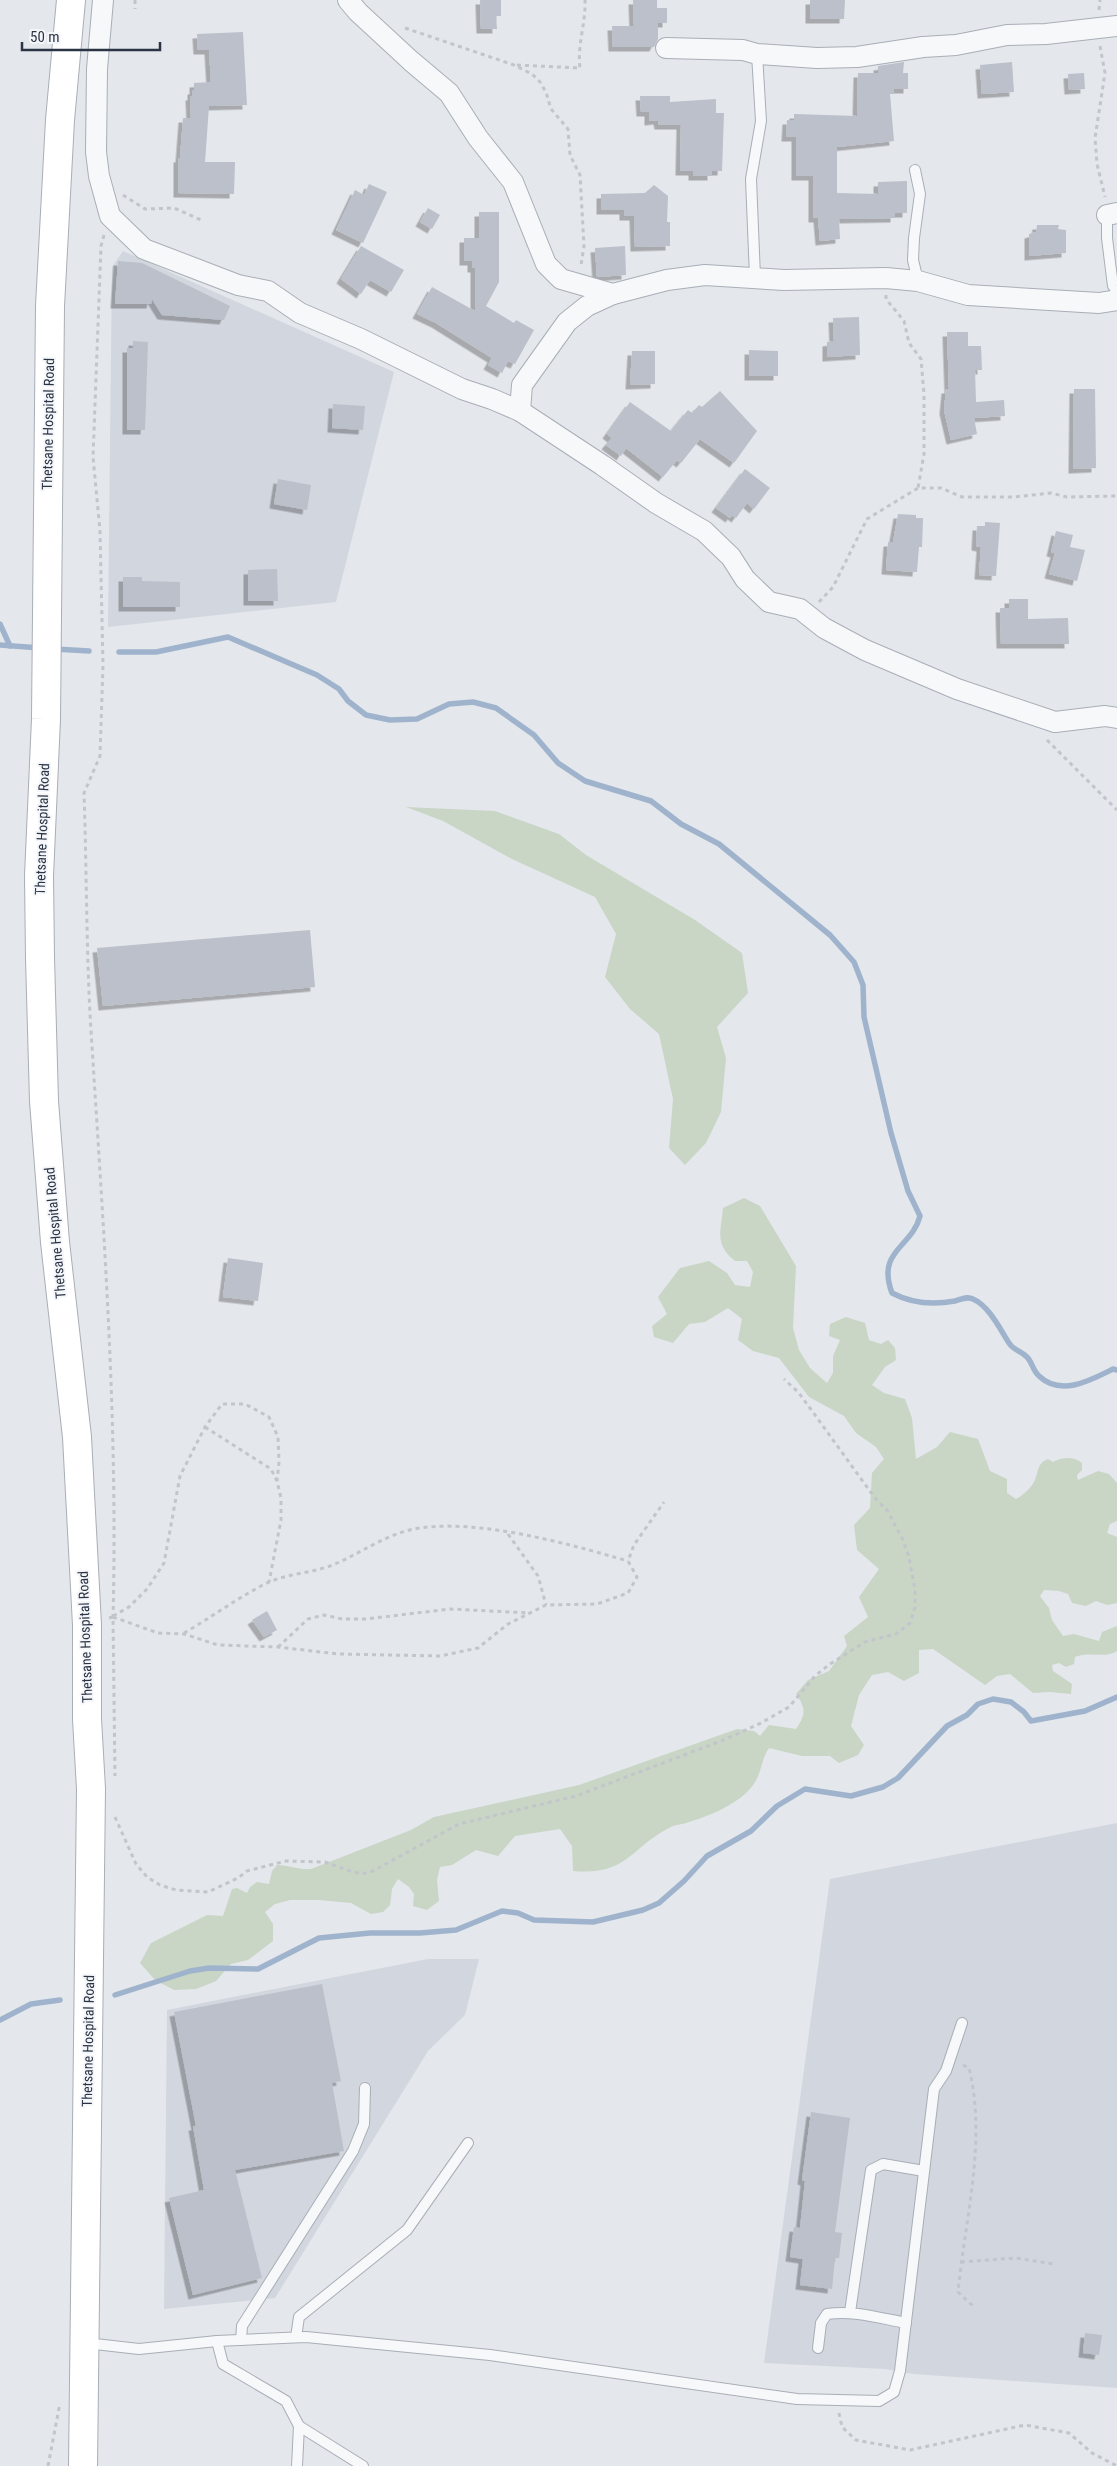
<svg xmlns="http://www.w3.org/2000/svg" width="1117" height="2466" font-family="'Roboto Condensed',sans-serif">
	<defs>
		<filter id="shadow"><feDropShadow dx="-4.5" dy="4.5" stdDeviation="0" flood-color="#0004"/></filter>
	</defs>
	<rect width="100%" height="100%" fill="#e4e7ec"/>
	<g fill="#d2d6de">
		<polygon points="123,251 394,372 336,602 108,627 112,267"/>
		<polygon points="1117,1823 1117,2388 913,2374 885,2369 764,2363 830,1879"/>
		<polygon points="428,1959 479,1959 465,2015 428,2051 275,2298 164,2309 167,2010"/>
	</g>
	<g fill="#c9d6c5">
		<polygon points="406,807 495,811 559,834 586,855 695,920 742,953 748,993 717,1027 726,1058 721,1112 706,1143 685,1165 669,1148 673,1099 659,1034 630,1009 605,977 616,934 595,897 512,859 443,821"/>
		<path d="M 744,1198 L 760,1206 L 796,1266 L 793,1328 L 799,1350 L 810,1368 L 827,1383 L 833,1373 L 833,1356 L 840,1340 L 829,1336 L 830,1324 L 846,1317 L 865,1323 L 869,1340 L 881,1344 L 888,1340 L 895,1348 L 896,1360 L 885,1367 L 872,1385 L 884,1393 L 905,1399 L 912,1418 L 916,1459 L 937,1447 L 950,1432 L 978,1439 L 990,1471 L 1007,1479 L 1007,1493 L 1016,1499 C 1023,1495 1030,1489 1034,1482 C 1039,1472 1036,1464 1048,1459 L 1053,1462 C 1062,1457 1074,1456 1082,1463 L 1082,1470 L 1077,1475 L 1078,1480 L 1098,1471 L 1109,1474 L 1117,1483 L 1117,1521 L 1110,1524 L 1107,1533 L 1117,1537 L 1117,1603 L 1107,1605 L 1096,1601 L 1086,1606 L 1072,1603 L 1068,1594 L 1059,1591 L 1044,1590 L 1040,1596 L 1049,1608 L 1052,1620 L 1063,1636 L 1074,1634 L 1099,1641 L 1102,1632 L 1117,1626 L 1117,1651 C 1105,1659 1091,1651 1075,1657 L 1074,1664 L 1066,1667 L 1059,1663 L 1052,1665 L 1053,1671 L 1072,1684 L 1071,1694 L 1050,1692 L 1033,1693 L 1010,1674 L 997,1676 L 985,1685 L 933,1649 L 919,1650 L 919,1673 L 904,1681 L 888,1672 L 872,1675 L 859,1695 L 851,1726 L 864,1745 L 858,1755 L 839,1763 L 830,1756 L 802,1756 L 769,1748 C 759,1763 763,1777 747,1792 C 732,1807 706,1817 686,1823 C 681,1825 676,1824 671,1827 C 631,1846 629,1876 573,1871 L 572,1846 L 560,1829 L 515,1836 L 498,1856 L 476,1850 L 452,1865 L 440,1867 L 437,1880 L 439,1901 L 427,1910 L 413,1906 L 414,1894 L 409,1887 L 398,1879 L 392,1889 L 390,1905 L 383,1912 L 371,1914 L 351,1903 L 319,1900 L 290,1900 L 275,1904 L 265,1912 L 273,1924 L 273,1941 L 248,1960 L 231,1964 L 216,1981 L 196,1989 L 174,1990 L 155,1980 L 140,1963 L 151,1943 L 207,1915 L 223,1916 L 232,1889 L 237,1888 L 247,1893 L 250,1887 L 257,1882 L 269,1884 L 272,1871 L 277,1865 C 289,1865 298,1870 311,1869 L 411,1830 L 434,1817 L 579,1785 L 737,1729 L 754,1731 L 760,1736 L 769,1725 L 796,1729 C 806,1715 806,1708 796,1694 L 808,1680 L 829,1671 L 847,1646 L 844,1636 L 868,1617 L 859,1597 L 879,1569 L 857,1550 L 854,1525 L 870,1508 L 872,1473 L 884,1459 L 876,1447 L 856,1433 L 844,1416 L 809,1397 L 779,1358 L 753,1351 L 738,1340 L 742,1319 L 728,1308 L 705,1322 L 689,1324 L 673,1343 L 654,1337 L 652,1326 L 667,1314 L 658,1297 L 680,1268 L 709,1261 L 727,1273 L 735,1285 L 750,1287 L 753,1272 L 747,1261 L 735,1261 C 714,1244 721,1232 723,1208 Z"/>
	</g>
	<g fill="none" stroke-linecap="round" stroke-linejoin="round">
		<g stroke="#9fb4cc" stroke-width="5.5">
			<polyline points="0,624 10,646"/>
			<polyline points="0,645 40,648"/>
			<polyline points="55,649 89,651"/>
			<path d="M 119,652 L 156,652 L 228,637 L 317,675 L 339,689 L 348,701 L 366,715 L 390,720 L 417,719 L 449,704 L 473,702 L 496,708 L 534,735 L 558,763 L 585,781 L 651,801 L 681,824 L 719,844 L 830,935 L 854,962 L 863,985 L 864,1017 L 891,1133 L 908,1191 L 920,1216 C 912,1248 876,1250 892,1293 C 911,1303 934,1305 955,1301 C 962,1299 967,1296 973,1299 C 989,1306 1000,1329 1009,1343 C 1013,1350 1021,1351 1027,1357 C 1032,1362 1033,1371 1039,1376 C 1061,1397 1091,1380 1113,1369 L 1117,1370"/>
			<polyline points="115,1995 190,1971 209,1968 258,1969 319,1938 370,1933 420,1933 456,1930 502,1911 518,1913 534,1920 593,1922 643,1910 659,1903 684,1881 707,1856 751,1831 777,1806 805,1789 851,1796 883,1787 898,1778 947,1726 967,1715 978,1704 993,1699 1011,1702 1024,1712 1031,1721 1085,1711 1117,1697"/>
			<polyline points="0,2020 31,2004 60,2000"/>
		</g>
	</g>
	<g fill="#bbc0ca" filter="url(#shadow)">
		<polygon points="480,0 501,0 501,16 496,16 497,29 481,29"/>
		<polygon points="633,0 657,0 657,8 667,8 667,23 658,23 658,39 654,47 613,47 612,26 634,26"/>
		<polygon points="810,0 845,0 844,19 810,19"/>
		<polygon points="243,32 247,105 209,106 205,162 235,162 234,194 178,193 178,158 180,158 183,118 191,118 190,96 192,96 192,90 194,90 194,83 211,82 209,50 198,50 197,34"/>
		<polygon points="904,62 903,73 908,73 908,89 894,89 894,94 890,94 894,141 837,147 837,193 878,194 878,182 907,181 907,213 895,213 895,218 839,219 840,239 820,241 818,218 813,218 813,176 796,176 796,137 786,137 787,120 794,120 794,114 857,116 858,73 878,73 878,66"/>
		<polygon points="1012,62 1014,92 982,94 980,65"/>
		<polygon points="1084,73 1085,89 1069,90 1068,74"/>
		<polygon points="640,96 670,96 670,102 716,99 716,113 724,113 722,171 712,171 712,176 693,176 693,171 680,171 681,125 659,125 658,120 649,121 649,112 641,112"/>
		<polygon points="369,184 387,192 363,243 336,230 355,190 364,195"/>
		<polygon points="654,185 668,196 667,222 670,222 670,246 635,247 634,216 624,216 624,210 601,210 601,194 645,193"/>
		<polygon points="428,208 440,215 432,229 420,222"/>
		<polygon points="479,212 499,212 499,282 486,306 514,323 516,320 534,330 515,364 508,361 502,373 488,365 492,358 436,323 417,314 432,287 475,311 475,268 472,268 472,261 464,261 464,238 479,238"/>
		<polygon points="1037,225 1059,225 1058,229 1066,230 1066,253 1029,256 1029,234 1036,232"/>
		<polygon points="361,246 404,270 391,292 370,280 361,294 341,279"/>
		<polygon points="625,246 626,275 597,277 595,248"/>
		<polygon points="118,261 142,263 230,306 224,320 162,315 152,299 151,304 115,304"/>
		<polygon points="859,317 860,355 827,357 827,342 834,341 833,318"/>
		<polygon points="947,332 968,332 968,346 981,346 982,370 975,370 976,402 1004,400 1005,416 974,418 977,434 951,440 944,410 946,389 949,389"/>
		<polygon points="133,341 148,342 145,430 127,430 127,348 133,348"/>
		<polygon points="749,350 778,351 778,376 749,376"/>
		<polygon points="632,351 655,351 655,384 630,385"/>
		<polygon points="1074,389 1095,389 1096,468 1073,469"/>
		<polygon points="720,391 757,431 734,463 700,439 681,463 677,460 663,477 626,448 621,456 606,445 612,438 607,434 630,402 671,431 688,410 692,413 699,405 702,407"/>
		<polygon points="333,404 365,406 363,430 332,428"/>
		<polygon points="745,469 770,488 754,509 747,503 736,518 732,515 730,518 716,508"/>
		<polygon points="278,479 311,485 307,510 274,504"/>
		<polygon points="898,514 916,515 916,518 923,518 922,547 919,547 917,572 886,570 888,542 893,542"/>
		<polygon points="985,522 1000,523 996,576 979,575 981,547 976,546 977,526 985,526"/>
		<polygon points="1056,531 1073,535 1070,547 1085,550 1077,581 1049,574 1055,553 1051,552"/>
		<polygon points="277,569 278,601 248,601 248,570"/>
		<polygon points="123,577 142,577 142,581 180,582 180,607 123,607"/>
		<polygon points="1009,599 1028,599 1028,619 1068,618 1069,644 1001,644 1000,608 1009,608"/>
		<polygon points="310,930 315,987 103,1006 97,948"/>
		<polygon points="228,1258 263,1263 258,1301 223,1297"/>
		<polygon points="267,1611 277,1630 264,1637 252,1620"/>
		<polygon points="322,1984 341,2081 332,2083 344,2151 235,2170 262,2278 193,2295 169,2198 204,2190 193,2126 196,2126 174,2012"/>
		<polygon points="811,2112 850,2118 835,2232 842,2233 839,2258 835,2258 832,2289 800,2285 803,2259 790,2257 794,2227 800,2228 805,2181 802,2180"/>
		<polygon points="1085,2333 1102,2335 1099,2355 1083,2353"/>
	</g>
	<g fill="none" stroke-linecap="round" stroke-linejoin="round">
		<g stroke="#a9aeb7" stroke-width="12">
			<g id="lane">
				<polyline points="915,170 920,194 914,238 913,260 918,281"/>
				<polyline points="1107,215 1107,238 1113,286 1117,291"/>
				<polyline points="755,277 751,179 761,121 757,54"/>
				<polyline points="850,2312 871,2170 883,2164 924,2171"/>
				<polyline points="296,2337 299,2317 407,2230 468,2143"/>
				<polyline points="241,2340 242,2326 353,2151 364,2124 365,2088"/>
				<polyline points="217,2341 306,2337 490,2355 797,2399 879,2401 894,2392 900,2371 934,2089 946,2071 962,2023"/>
				<polyline points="86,2343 139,2349 217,2341 223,2364 286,2401 299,2426 297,2466"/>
				<path d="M 818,2348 L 821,2323 L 827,2314 C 854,2310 879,2318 906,2323"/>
				<polyline points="299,2426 363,2466"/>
			</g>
		</g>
		<g stroke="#a9aeb7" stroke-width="22">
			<g id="street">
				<polyline points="103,0 97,69 96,152 99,176 110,216 144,249 238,285 268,291 300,313 361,339 462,389 492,399 520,411 602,465 656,503 704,531 731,557 745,579 769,602 800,609 824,628 865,650 957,689 1055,722 1105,716 1117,718"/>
				<polyline points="348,0 358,12 411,61 449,93 478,138 513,182 546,264 561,279 613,294"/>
				<polyline points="666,48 743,50 757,54 817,58 857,57 923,47 956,45 1007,35 1046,34 1117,26"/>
				<polyline points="1107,215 1117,213"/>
				<polyline points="520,411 522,385 567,322 587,306 613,294 667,280 705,275 784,280 886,278 918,281 968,295 1099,303 1117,300"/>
			</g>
		</g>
		<g stroke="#a9aeb7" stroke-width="30">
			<polyline id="secondary" points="71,0 60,120 50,306 46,719 39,876 40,958 44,1101 55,1242 77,1437 87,1625 87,1719 91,1789 83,2466"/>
		</g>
		<g stroke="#c2c5cb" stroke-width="3" stroke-dasharray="4 4" stroke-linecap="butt">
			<polyline points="135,0 135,9"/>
			<polyline points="1099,10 1100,0"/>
			<polyline points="405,28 514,65 532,74 540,82 546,92 551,109 568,129 570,155 580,175 584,246 581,265"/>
			<polyline points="1100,46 1105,73 1095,138 1097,164 1105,197"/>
			<path d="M 517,65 L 580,68 C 577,45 586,23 585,0"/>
			<polyline points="123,195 145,209 174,208 201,220"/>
			<path d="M 104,235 L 101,246 L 93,457 L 100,531 L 103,665 L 100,756 L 84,793 C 87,877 86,962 92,1046 C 104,1236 118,1426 113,1617"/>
			<polyline points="886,295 886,299 904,321 909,343 921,359 924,394 924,454 918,488"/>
			<polyline points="819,602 833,587 867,519 918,488 941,488 962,497 1014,497 1051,493 1067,497 1117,496"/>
			<polyline points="1047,740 1117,810"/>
			<polyline points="205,1427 271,1469 277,1481 281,1498 281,1520 269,1582"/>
			<polyline points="508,1534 538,1576 546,1605"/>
			<polyline points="113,1616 129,1607 147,1589 164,1563 180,1476 205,1427 222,1404 245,1404 269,1417 278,1437 279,1462 277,1481"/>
			<polyline points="113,1617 158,1633 184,1634 218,1645 278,1647 338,1654 440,1656 478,1648 508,1624 546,1605 597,1604 628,1593 637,1577 628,1561 634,1545 664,1502"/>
			<polyline points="109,1618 113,1617 115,1776"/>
			<path d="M 184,1633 C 212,1617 240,1596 269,1582 C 290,1573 314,1573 335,1564 C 356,1555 375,1542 397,1534 C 455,1511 569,1544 628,1561"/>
			<polyline points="278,1647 308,1619 324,1615 342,1619 366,1619 450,1609 530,1613"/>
			<polyline points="115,1817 136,1864 147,1877 160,1885 176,1890 208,1892 238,1878 247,1871 286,1861 325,1862 350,1871 362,1874 373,1871 459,1824 576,1796 721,1741 759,1724 789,1707 815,1676 830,1664 865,1642 896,1634 910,1623 915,1607 915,1590 909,1557 903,1540 887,1510 875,1498 799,1393 784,1379"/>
			<path d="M 963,2065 L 969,2068 C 987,2141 965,2219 958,2292 L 974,2307"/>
			<polyline points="961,2262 1016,2258 1054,2264"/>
			<polyline points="839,2413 842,2427 856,2440 910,2450 1025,2425 1069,2433 1092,2453 1117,2466"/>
			<polyline points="48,2466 60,2403"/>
		</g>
		<use href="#lane" stroke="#f7f8fa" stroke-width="10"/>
		<use href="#street" stroke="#f7f8fa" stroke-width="20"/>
		<use href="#secondary" stroke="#fff" stroke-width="28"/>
	</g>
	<g text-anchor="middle" stroke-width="4" stroke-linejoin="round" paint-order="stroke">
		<g font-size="14" fill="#2b3445" stroke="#f4f6f9">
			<text transform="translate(48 424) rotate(-89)" y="5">Thetsane Hospital Road</text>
			<text transform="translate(42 829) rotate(-88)" y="5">Thetsane Hospital Road</text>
			<text transform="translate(55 1233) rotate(-95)" y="5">Thetsane Hospital Road</text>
			<text transform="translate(85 1637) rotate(-92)" y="5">Thetsane Hospital Road</text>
			<text transform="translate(88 2041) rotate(-89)" y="5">Thetsane Hospital Road</text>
		</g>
	</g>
	<path d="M22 42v8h138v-8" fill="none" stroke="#2b3445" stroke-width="2.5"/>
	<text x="30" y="42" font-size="15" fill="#2b3445" stroke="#f4f6f9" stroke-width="4" paint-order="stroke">50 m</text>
</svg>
